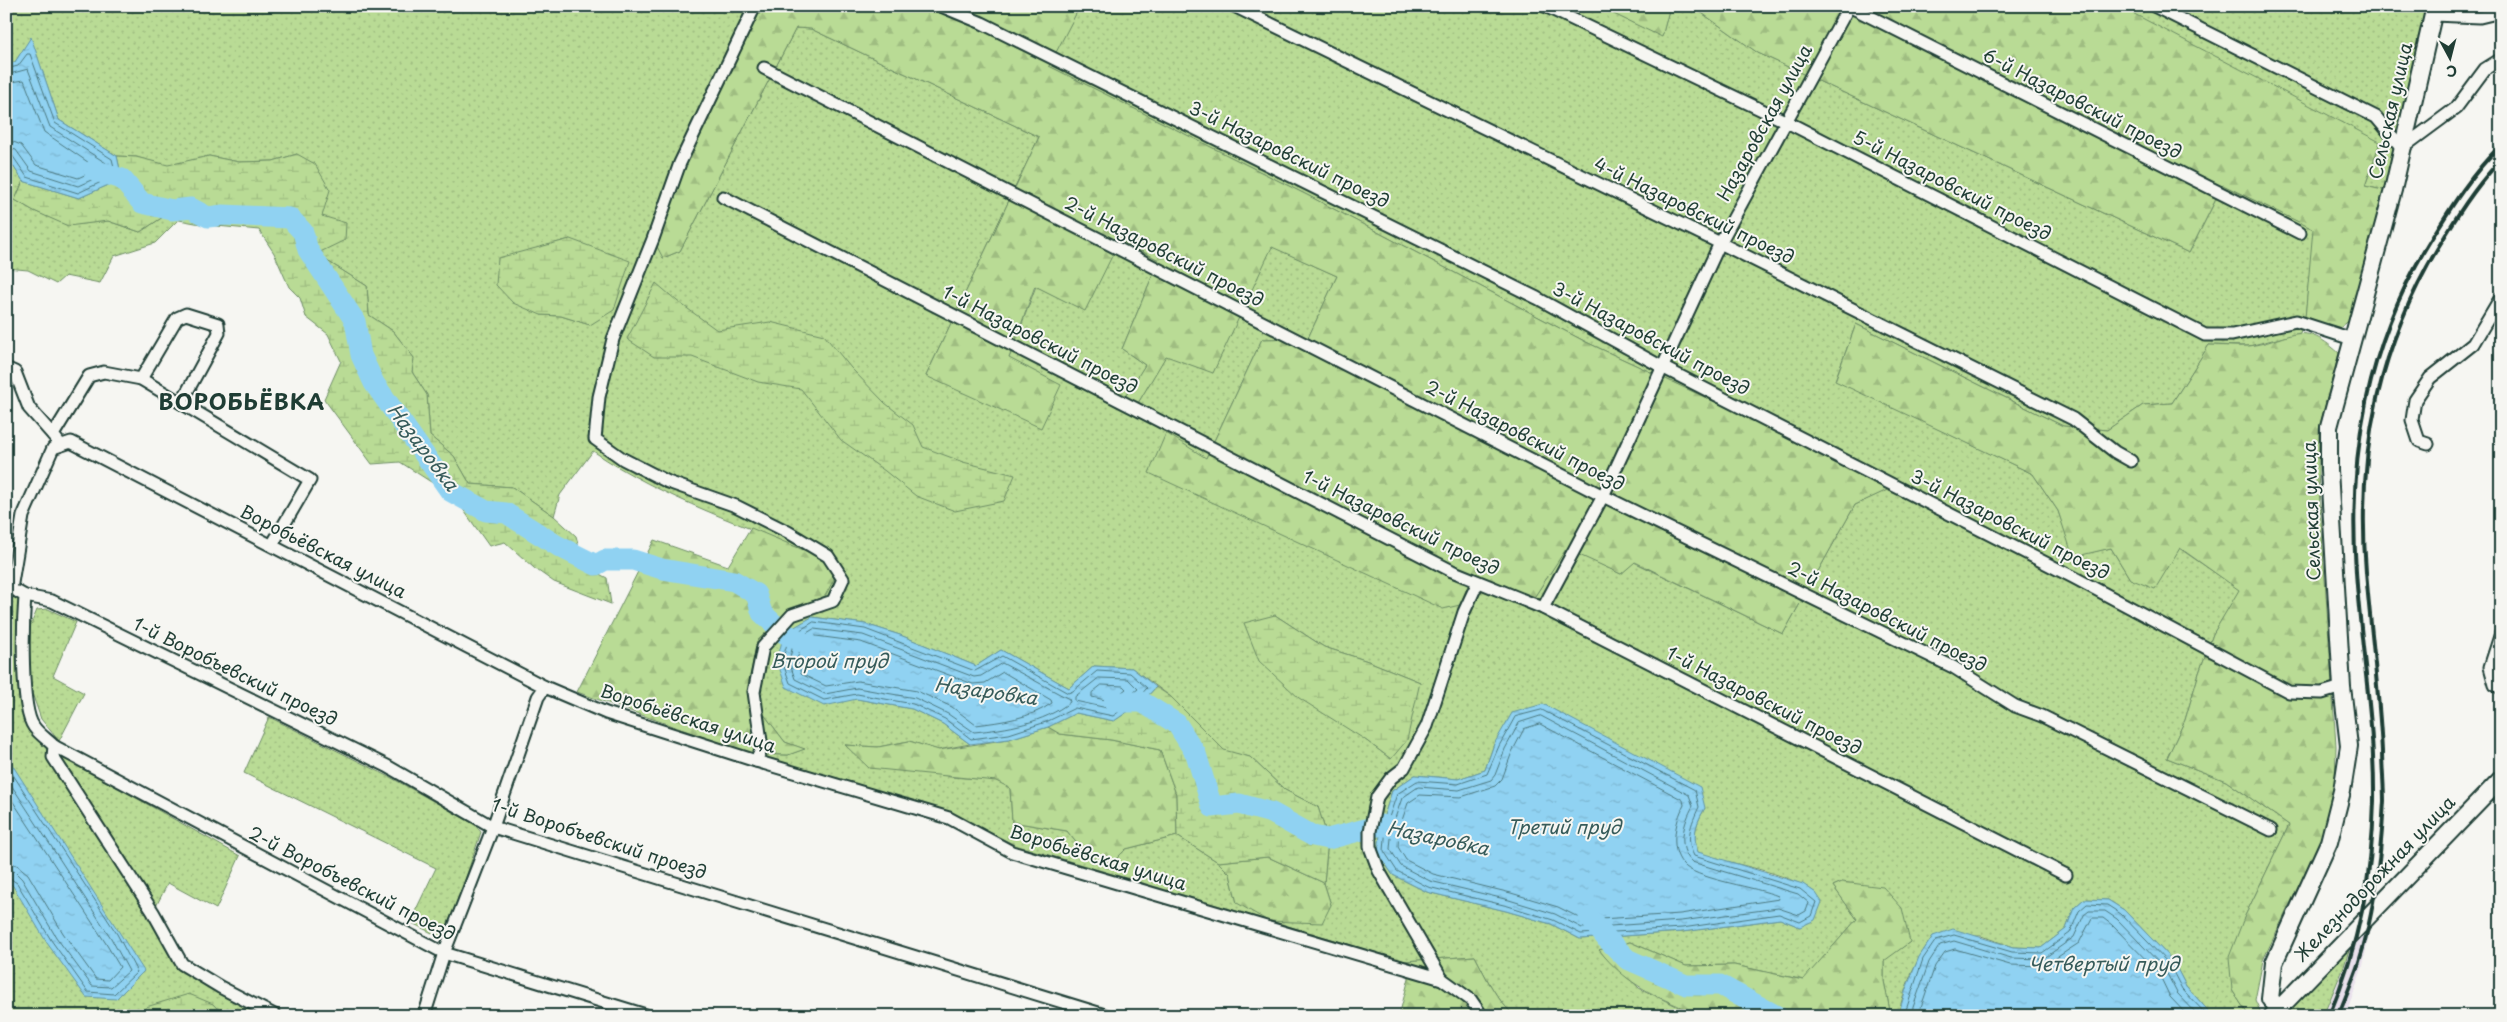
<svg xmlns="http://www.w3.org/2000/svg" width="2507" height="1022" font-family="'Playpen Sans',sans-serif">
	<defs>
		<pattern id="grass-dots" width="8" height="8" patternUnits="userSpaceOnUse" patternTransform="scale(1.25)"><rect width="8" height="8" fill="#b9db95"/><path d="M2 2h.1M6 6h.1" fill="none" stroke="#9fbd81" stroke-width="1.8" stroke-linecap="round"/></pattern>
		<pattern id="forest-firs" width="22" height="20" patternUnits="userSpaceOnUse" patternTransform="scale(1.25)"><rect width="22" height="20" fill="#b9db95"/><path d="M5 1l3.5 6h-7zM16 11l3.5 6h-7z" fill="#9fbd81"/></pattern>
		<pattern id="wetland-marsh" width="20" height="14" patternUnits="userSpaceOnUse" patternTransform="scale(1.25)"><rect width="20" height="14" fill="#b9db95"/><path d="M1 5h8M5 5V1M11 12h8M15 12V8" fill="none" stroke="#9fbd81"/></pattern>
		<pattern id="water-ripples" width="26" height="14" patternUnits="userSpaceOnUse" patternTransform="scale(1.25)"><rect width="26" height="14" fill="#90d2f2"/><path d="M2 4q2-2 4 0t4 0M15 11q2-2 4 0t4 0" fill="none" stroke="#7cb5d0"/></pattern>
	</defs>
	<rect width="100%" height="100%" fill="#f6f6f2"/>
	<filter id="ink" filterUnits="userSpaceOnUse"><feTurbulence type="fractalNoise" baseFrequency=".02" numOctaves="2"/><feDisplacementMap in="SourceGraphic" scale="10" xChannelSelector="R" yChannelSelector="G"/><feConvolveMatrix kernelMatrix="1 2 1 2 8 2 1 2 1" color-interpolation-filters="sRGB"/></filter>
	<g filter="url(#ink)">
		<polygon fill="#e9e1ec" points="2372,918 2363,966 2345,1016 2323,1016 2344,966 2352,940"/>
		<g fill="url(#grass-dots)" stroke="#6c8c64" fill-rule="evenodd">
			<path d="M 6,6 L 755,6 L 663,258 L 680,251 L 796,28 L 811,29 L 1039,137 L 926,376 L 1009,358 L 1036,286 L 1085,310 L 1119,240 L 1159,260 L 1122,349 L 1145,365 L 1126,397 L 1138,403 L 1166,355 L 1213,372 L 1271,246 L 1337,276 L 1308,338 L 1262,339 L 1206,458 L 1150,473 L 1460,605 L 1468,585 L 1533,599 L 1566,548 L 1621,574 L 1634,562 L 1783,634 L 1855,505 L 1895,486 L 1586,342 L 1309,196 L 1048,66 L 1080,6 L 1597,6 L 1662,36 L 1670,6 L 1692,6 L 1758,53 L 2189,253 L 2223,185 L 2314,229 L 2305,318 L 2300,333 L 2249,346 L 2209,345 L 2172,403 L 2143,405 L 2107,430 L 2063,426 L 1856,324 L 1835,380 L 2033,474 L 2058,511 L 2074,556 L 2111,548 L 2130,579 L 2179,548 L 2240,590 L 2213,634 L 2199,673 L 2185,720 L 2167,758 L 2226,781 L 2289,825 L 2244,918 L 2232,990 L 2249,1016 L 2213,1016 L 2186,986 L 2173,961 L 2124,910 L 2108,900 L 2084,899 L 2074,908 L 2066,929 L 2041,948 L 2013,947 L 1981,936 L 1933,936 C 1916,960 1904,987 1898,1016 L 1891,1016 L 1884,981 L 1884,960 L 1910,942 L 1842,882 L 1833,886 L 1857,919 L 1804,980 L 1734,965 L 1686,966 L 1630,942 L 1599,950 L 1639,988 L 1685,1010 L 1678,1016 L 1515,1016 C 1496,1000 1486,977 1475,956 L 1405,961 L 1015,845 L 952,814 L 751,754 L 788,755 L 804,749 L 785,742 L 747,692 L 757,641 L 788,610 L 825,596 L 825,559 C 747,526 663,499 593,451 L 560,495 L 554,516 L 512,487 L 470,484 L 454,456 L 430,436 L 427,395 L 412,372 L 414,358 L 393,331 L 369,315 L 367,286 L 316,254 L 322,216 L 297,154 L 273,161 L 239,162 L 209,156 L 168,166 L 136,157 L 117,156 L 59,120 L 31,38 L 15,62 L 6,64 ZM 570,239 L 590,325 L 561,316 L 541,315 L 541,247 ZM 1275,615 L 1324,647 L 1368,661 L 1420,682 L 1391,759 L 1364,739 ZM 812,617 L 865,624 L 900,635 L 976,666 L 1001,650 L 1069,688 L 1094,666 L 1132,668 L 1171,697 L 1224,751 L 1250,757 L 1285,790 L 1318,807 L 1328,839 L 1324,883 L 1331,905 L 1237,903 L 1230,874 L 1218,862 L 1177,836 L 1126,849 L 1086,855 L 1067,831 L 1012,822 L 1010,788 L 996,780 L 950,777 L 845,745 L 878,747 L 909,741 L 938,750 L 970,744 L 943,724 L 912,709 L 857,699 ZM 1543,704 L 1581,725 L 1705,808 C 1696,823 1692,835 1698,853 C 1736,866 1782,870 1816,893 L 1800,927 L 1780,919 L 1682,932 L 1580,939 L 1551,924 L 1506,911 L 1427,892 L 1393,875 L 1378,853 L 1381,825 L 1392,791 L 1415,775 L 1458,779 L 1485,770 L 1494,744 Z"/>
			<polygon points="2430,6 2387,191 2365,186 2380,143 2119,7"/>
			<polygon points="6,155 23,181 15,200 34,211 68,225 108,221 140,232 163,217 178,220 155,243 114,256 100,283 65,276 56,284 28,270 6,268"/>
			<polygon points="11,589 25,596 23,622 33,726 54,746 53,757 61,756 240,856 216,909 168,883 153,912 182,964 276,1016 224,1016 213,1004 146,1007 140,1016 6,1016 6,595"/>
			<polygon points="48,609 76,622 53,676 84,693 59,741 41,719 32,693 27,664 29,629 37,610"/>
			<polygon points="269,717 390,777 474,824 481,832 446,937 440,937 410,922 436,868 244,773"/>
			<polygon points="2352,940 2344,966 2323,1016 2279,1016"/>
		</g>
		<g fill="url(#forest-firs)" stroke="#6c8c64">
			<polygon points="755,6 1080,6 1049,66 1309,196 1586,342 1896,486 1855,505 1783,634 1635,562 1621,574 1566,549 1533,599 1468,585 1460,605 1443,609 1149,473 1166,433 1206,458 1262,339 1308,338 1337,276 1272,247 1213,373 1166,356 1138,403 1125,397 1145,365 1122,349 1159,260 1120,240 1085,311 1035,286 1009,358 1061,385 1041,428 926,376 1039,137 811,29 796,28 680,251 663,258 653,239 680,163"/>
			<polygon points="1597,6 1670,6 1662,37"/>
			<polygon points="1692,6 2119,6 2380,142 2365,186 2387,191 2352,318 2340,328 2305,318 2313,229 2223,185 2189,253 1758,53"/>
			<path d="M 1856,324 L 2063,426 L 2107,430 L 2143,405 L 2172,403 L 2209,345 C 2222,345 2236,347 2248,346 C 2291,341 2299,317 2339,353 L 2319,429 L 2318,473 L 2336,746 L 2335,790 L 2322,837 L 2263,960 L 2255,1000 L 2262,1015 L 2249,1016 L 2232,990 L 2229,957 L 2244,918 L 2289,825 L 2226,781 L 2167,758 L 2185,720 L 2199,673 L 2213,634 L 2239,590 L 2180,548 L 2155,589 L 2130,579 L 2111,548 L 2073,557 L 2058,511 L 2033,474 L 1835,381 Z"/>
			<polygon points="751,528 825,559 834,579 825,596 788,611 757,641 747,692 785,742 805,749 788,755 751,754 577,692 654,540 728,566"/>
			<polygon points="1048,727 1060,734 1111,740 1160,750 1176,794 1177,836 1126,849 1110,865 1086,855 1067,831 1012,822 1010,788 996,781 869,768 845,745 878,747 909,741 939,750 1009,739"/>
			<polygon points="1268,857 1324,883 1331,905 1322,923 1268,921 1237,903 1230,874 1218,862"/>
			<path d="M 1842,882 L 1883,887 L 1902,908 L 1910,942 L 1884,961 L 1884,981 L 1891,1016 L 1678,1016 L 1685,1009 C 1647,992 1626,983 1599,950 L 1630,942 L 1686,966 L 1734,965 L 1803,980 L 1857,919 L 1833,886 Z"/>
			<path d="M 1475,956 C 1486,977 1496,1000 1515,1016 L 1399,1016 L 1409,978 L 1405,961 Z"/>
		</g>
		<g fill="url(#wetland-marsh)" stroke="#6c8c64">
			<polygon points="297,154 315,164 330,190 322,216 346,223 345,240 316,254 367,286 369,315 393,331 414,358 412,372 427,395 430,436 454,456 470,484 512,487 554,516 576,536 584,566 607,578 611,604 554,582 534,568 505,542 489,546 460,505 431,482 400,462 372,464 324,399 341,361 328,334 306,317 300,298 289,287 274,253 259,230 206,225 163,217 140,232 108,221 68,226 34,211 15,200 23,181 79,198 122,179 117,156 136,157 168,165 209,156 239,162 273,161"/>
			<polygon points="570,239 630,261 614,310 590,325 561,316 541,315 513,303 496,285 498,258"/>
			<polygon points="656,283 677,301 717,330 770,322 824,335 851,368 885,403 913,425 923,447 963,462 1015,475 1004,501 955,511 916,496 885,471 841,440 801,389 758,382 692,357 654,357 627,339"/>
			<polygon points="1275,615 1324,647 1368,661 1420,682 1407,740 1391,759 1364,739 1299,698 1259,661 1244,623"/>
			<polygon points="1156,687 1171,697 1224,750 1250,757 1285,790 1318,807 1328,839 1324,883 1268,857 1218,862 1177,836 1176,794 1160,750 1111,740 1060,734 1048,727 1076,713 1114,721 1142,702"/>
			<polygon points="189,994 213,1004 224,1016 140,1016 146,1007"/>
		</g>
		<g fill="url(#water-ripples)" stroke="#6396a6">
			<polygon points="31,37 59,120 117,156 122,179 79,198 23,181 6,155 6,64 15,62"/>
			<polygon points="812,617 865,624 900,635 976,666 1001,650 1069,688 1094,666 1132,668 1156,687 1142,702 1114,721 1076,713 1048,727 1009,739 970,744 943,724 912,709 857,699 824,706 786,687 777,661 784,633"/>
			<path d="M 1543,704 L 1700,787 L 1705,808 C 1696,823 1692,835 1698,852 L 1803,884 L 1816,893 L 1822,902 L 1815,920 L 1800,927 L 1780,919 L 1682,932 L 1580,939 L 1551,924 L 1506,911 L 1427,892 L 1393,875 L 1378,853 L 1381,825 L 1392,791 L 1415,775 L 1458,779 L 1485,770 L 1494,744 L 1512,713 Z"/>
			<polygon points="6,755 144,971 116,999 86,997 47,943 13,886 6,879"/>
			<polygon points="2084,899 2108,900 2124,910 2173,961 2186,986 2213,1016 1898,1016 1906,989 1919,957 1933,936 1953,929 2013,947 2041,948 2066,929 2074,908"/>
		</g>
		<g fill="none" stroke-linecap="round" stroke-linejoin="round">
			<g stroke="#4c7980" stroke-width="1">
				<polyline points="6,69 18,66 27,54 30,54 55,123 112,159 116,175 78,193 27,177 12,155 6,153"/>
				<polyline points="6,75 28,69 50,127 106,163 109,172 78,186 31,171 16,150 6,147"/>
				<polyline points="6,83 24,80 44,132 98,169 78,178 36,165 21,145 6,139"/>
				<polygon points="814,622 865,629 975,671 1002,656 1068,693 1073,691 1097,671 1130,673 1147,688 1138,698 1113,716 1075,708 1046,722 1009,734 971,739 945,719 913,704 857,694 824,700 790,683 782,661 789,637"/>
				<path d="M 814,629 L 863,635 L 974,677 L 981,676 L 1002,663 L 1069,699 L 1070,702 C 1044,723 1006,729 974,732 L 948,714 L 915,698 L 857,688 L 825,694 L 795,679 L 789,661 L 794,641 Z"/>
				<path d="M 816,636 L 861,642 L 973,684 L 985,683 L 1003,672 L 1051,700 L 1052,703 C 1032,718 1000,722 976,725 L 952,707 L 917,691 L 858,681 L 826,686 L 801,674 L 797,660 L 801,646 Z"/>
				<polygon points="1099,678 1128,679 1138,689 1112,709 1075,701 1075,697"/>
				<polygon points="1102,685 1123,686 1126,689 1110,701 1092,697 1092,693"/>
				<path d="M 1542,710 L 1695,790 L 1699,807 C 1691,824 1685,838 1694,856 L 1800,889 L 1816,902 L 1811,916 L 1800,922 L 1779,914 L 1682,928 L 1581,934 L 1553,920 L 1508,906 L 1428,887 L 1397,871 L 1384,851 L 1386,826 L 1397,794 L 1417,781 L 1458,784 L 1487,774 L 1499,746 L 1515,717 Z"/>
				<path d="M 1541,716 L 1689,795 L 1693,806 C 1684,822 1676,847 1692,862 L 1798,894 L 1809,903 L 1806,911 L 1799,915 L 1778,908 L 1681,921 L 1582,928 L 1555,914 L 1509,900 L 1430,881 L 1401,866 L 1390,849 L 1392,827 L 1402,798 L 1418,787 L 1459,790 L 1491,780 L 1495,775 L 1505,749 L 1519,723 Z"/>
				<path d="M 1540,724 L 1683,800 L 1684,805 C 1675,822 1668,852 1686,867 C 1702,880 1756,887 1778,896 L 1779,899 L 1680,914 L 1584,920 L 1558,907 L 1511,893 L 1433,874 L 1406,860 L 1398,847 L 1399,829 L 1408,803 L 1420,795 L 1461,797 L 1495,786 L 1502,779 L 1512,752 L 1524,729 Z"/>
				<polyline points="6,764 117,934 137,972 114,994 88,992 51,940 17,883 6,876"/>
				<polyline points="6,777 111,938 129,971 111,987 92,986 56,937 22,879 14,871 6,870"/>
				<polyline points="6,791 105,942 120,967 108,980 96,979 63,933 28,874 17,865 6,862"/>
				<polyline points="1904,1016 1923,959 1936,940 1954,935 2012,952 2042,953 2070,933 2079,911 2087,904 2107,905 2121,914 2169,964 2182,989 2208,1016"/>
				<polyline points="1910,1016 1929,962 1940,945 1954,941 2011,958 2043,959 2074,937 2084,915 2089,911 2105,911 2117,919 2164,968 2177,993 2199,1016"/>
				<polyline points="1918,1016 1935,966 1945,952 1955,949 2010,965 2044,966 2079,943 2092,918 2103,918 2112,925 2158,972 2170,997 2188,1016"/>
			</g>
			<g stroke="#90d2f2" stroke-width="21">
				<polyline points="94,170 122,179 142,203 172,210 191,208 208,217 223,215 290,218 303,232 308,250 355,321 361,355 374,383 450,491 486,511 506,513 558,546 596,565 605,560 633,560 662,569 734,581 756,594 762,613 784,633 811,646"/>
				<polyline points="1114,702 1142,702 1177,724 1196,754 1212,807 1239,804 1272,813 1313,836 1328,839 1381,825 1409,831"/>
				<polyline points="1589,917 1606,938 1627,959 1686,985 1720,985 1777,1016"/>
			</g>
			<g stroke="#1f3d34" stroke-width="15">
				<g id="street">
					<polyline points="755,6 680,163 653,239 613,339 599,397 595,439 623,459 668,482 736,506 788,532 828,556 843,579 833,601 792,615 763,647 754,692 762,748 756,761"/>
					<polyline points="941,6 982,23 1537,298 1664,368 2073,577 2289,692 2322,693 2342,687"/>
					<polyline points="1234,6 1720,243 2073,419 2115,452 2131,461"/>
					<polyline points="1545,6 1785,121 2205,335 2232,335 2296,321 2352,339"/>
					<polyline points="1849,6 2300,233"/>
					<polyline points="2154,6 2376,117 2402,148 2456,108 2485,69 2501,59"/>
					<polyline points="2434,15 2480,17 2501,12"/>
					<polyline points="764,68 1603,496 1953,667 2015,706 2042,716 2271,830"/>
					<polyline points="723,197 1452,571 1543,608 2066,875"/>
					<polyline points="6,368 15,372 29,408 53,435"/>
					<polyline points="141,379 177,318 186,314 218,324 219,333 181,403"/>
					<polyline points="60,444 53,435 89,376 104,372 141,379 310,480 272,545"/>
					<polyline points="2428,444 2419,441 2412,420 2415,400 2430,378 2473,344 2501,297"/>
					<path d="M 18,592 L 25,596 C 23,621 20,709 34,727 C 39,734 48,740 54,746 L 53,757 L 153,912 L 182,964 L 220,987 L 276,1016"/>
					<polyline points="6,595 11,589 23,516 53,448 71,442 545,687 606,713 756,761 949,818 1012,852 1442,979 1471,1000 1482,1016"/>
					<polyline points="25,596 52,601 387,766 493,827 1108,1016"/>
					<polyline points="1543,608 1603,496 1720,243 1849,6"/>
					<polyline points="2501,633 2490,667 2495,685 2501,688"/>
					<polyline points="54,746 444,953 649,1016"/>
					<polyline points="1442,979 1379,871 1370,847 1370,831 1377,797 1391,778 1404,768 1427,726 1464,612 1478,582"/>
					<polyline points="424,1016 444,953 493,827 538,697 545,687"/>
				</g>
			</g>
			<g stroke="#1f3d34" stroke-width="20">
				<g id="secondary">
					<polyline points="2279,1008 2270,999 2274,963 2329,842 2342,791 2349,746 2342,687 2329,470 2329,427 2393,190 2435,6"/>
					<polyline points="2272,1016 2501,779"/>
				</g>
			</g>
			<use href="#street" stroke="#f6f6f2" stroke-width="11"/>
			<use href="#secondary" stroke="#f6f6f2" stroke-width="16"/>
			<g stroke="#1f3d34" stroke-width="4">
				<path d="M 2329,1016 C 2359,944 2372,879 2374,801 C 2375,724 2361,648 2356,572 C 2348,453 2367,344 2430,241 C 2451,207 2472,173 2501,145"/>
				<path d="M 2338,1016 C 2345,999 2352,982 2358,965 C 2375,913 2381,855 2384,801 C 2384,785 2382,768 2382,751 C 2379,691 2371,632 2366,572 C 2356,449 2380,340 2445,236 C 2461,209 2479,182 2501,160"/>
			</g>
		</g>
	</g>
	<g text-anchor="middle" stroke-width="4" stroke-linejoin="round" paint-order="stroke">
		<g font-size="18" fill="#1f3d34" stroke="#f6f6f2">
			<text transform="translate(2082 104) rotate(27)" y="6">6-й Назаровский проезд</text>
			<text transform="translate(2391 111) rotate(-77)" y="6">Сельская улица</text>
			<text transform="translate(1765 123) rotate(-61)" y="6">Назаровская улица</text>
			<text transform="translate(1289 155) rotate(26)" y="6">3-й Назаровский проезд</text>
			<text transform="translate(1952 186) rotate(27)" y="6">5-й Назаровский проезд</text>
			<text transform="translate(1694 211) rotate(26)" y="6">4-й Назаровский проезд</text>
			<text transform="translate(1164 252) rotate(27)" y="6">2-й Назаровский проезд</text>
			<text transform="translate(1651 339) rotate(28)" y="6">3-й Назаровский проезд</text>
			<text transform="translate(1040 340) rotate(27)" y="6">1-й Назаровский проезд</text>
			<text transform="translate(1525 436) rotate(27)" y="6">2-й Назаровский проезд</text>
			<text transform="translate(2312 511) rotate(-92)" y="6">Сельская улица</text>
			<text transform="translate(1401 523) rotate(26)" y="6">1-й Назаровский проезд</text>
			<text transform="translate(2010 525) rotate(27)" y="6">3-й Назаровский проезд</text>
			<text transform="translate(323 552) rotate(27)" y="6">Воробьёвская улица</text>
			<text transform="translate(1887 617) rotate(27)" y="6">2-й Назаровский проезд</text>
			<text transform="translate(235 672) rotate(26)" y="6">1-й Воробъевский проезд</text>
			<text transform="translate(1764 701) rotate(27)" y="6">1-й Назаровский проезд</text>
			<text transform="translate(688 719) rotate(18)" y="6">Воробьёвская улица</text>
			<text transform="translate(599 839) rotate(18)" y="6">1-й Воробъевский проезд</text>
			<text transform="translate(1098 858) rotate(17)" y="6">Воробьёвская улица</text>
			<text transform="translate(2375 879) rotate(-46)" y="6">Железнодорожная улица</text>
			<text transform="translate(352 884) rotate(27)" y="6">2-й Воробъевский проезд</text>
		</g>
		<g font-size="19" font-style="italic" fill="#365b5a" stroke="#f6f6f2">
			<text transform="translate(423 447) rotate(53)" y="7">Назаровка</text>
			<text x="829" y="668">Второй пруд</text>
			<text transform="translate(986 691) rotate(8)" y="7">Назаровка</text>
			<text x="1564" y="834">Третий пруд</text>
			<text transform="translate(1438 838) rotate(12)" y="7">Назаровка</text>
			<text x="2104" y="971">Четвертый пруд</text>
		</g>
		<g font-size="22" font-weight="bold" letter-spacing="1" fill="#1f3d34" stroke="#f6f6f2">
			<text x="242" y="410">ВОРОБЬЁВКА</text>
		</g>
	</g>
	<rect width="2507" height="1022" fill="none" stroke="#f6f6f2" stroke-width="25"/>
	<rect x="12" y="12" width="2482" height="997" fill="none" stroke="#1f3d34" stroke-width="2" filter="url(#ink)"/>
	<g transform="translate(2450 58) rotate(173)" stroke="#f6f6f2" stroke-width="4" paint-order="stroke">
	<path d="M0-4L9 19L0 12L-9 19Z" fill="#1f3d34"/>
	<text y="-8" font-size="14" font-weight="bold" text-anchor="middle" fill="#1f3d34">С</text>
	</g>
</svg>
